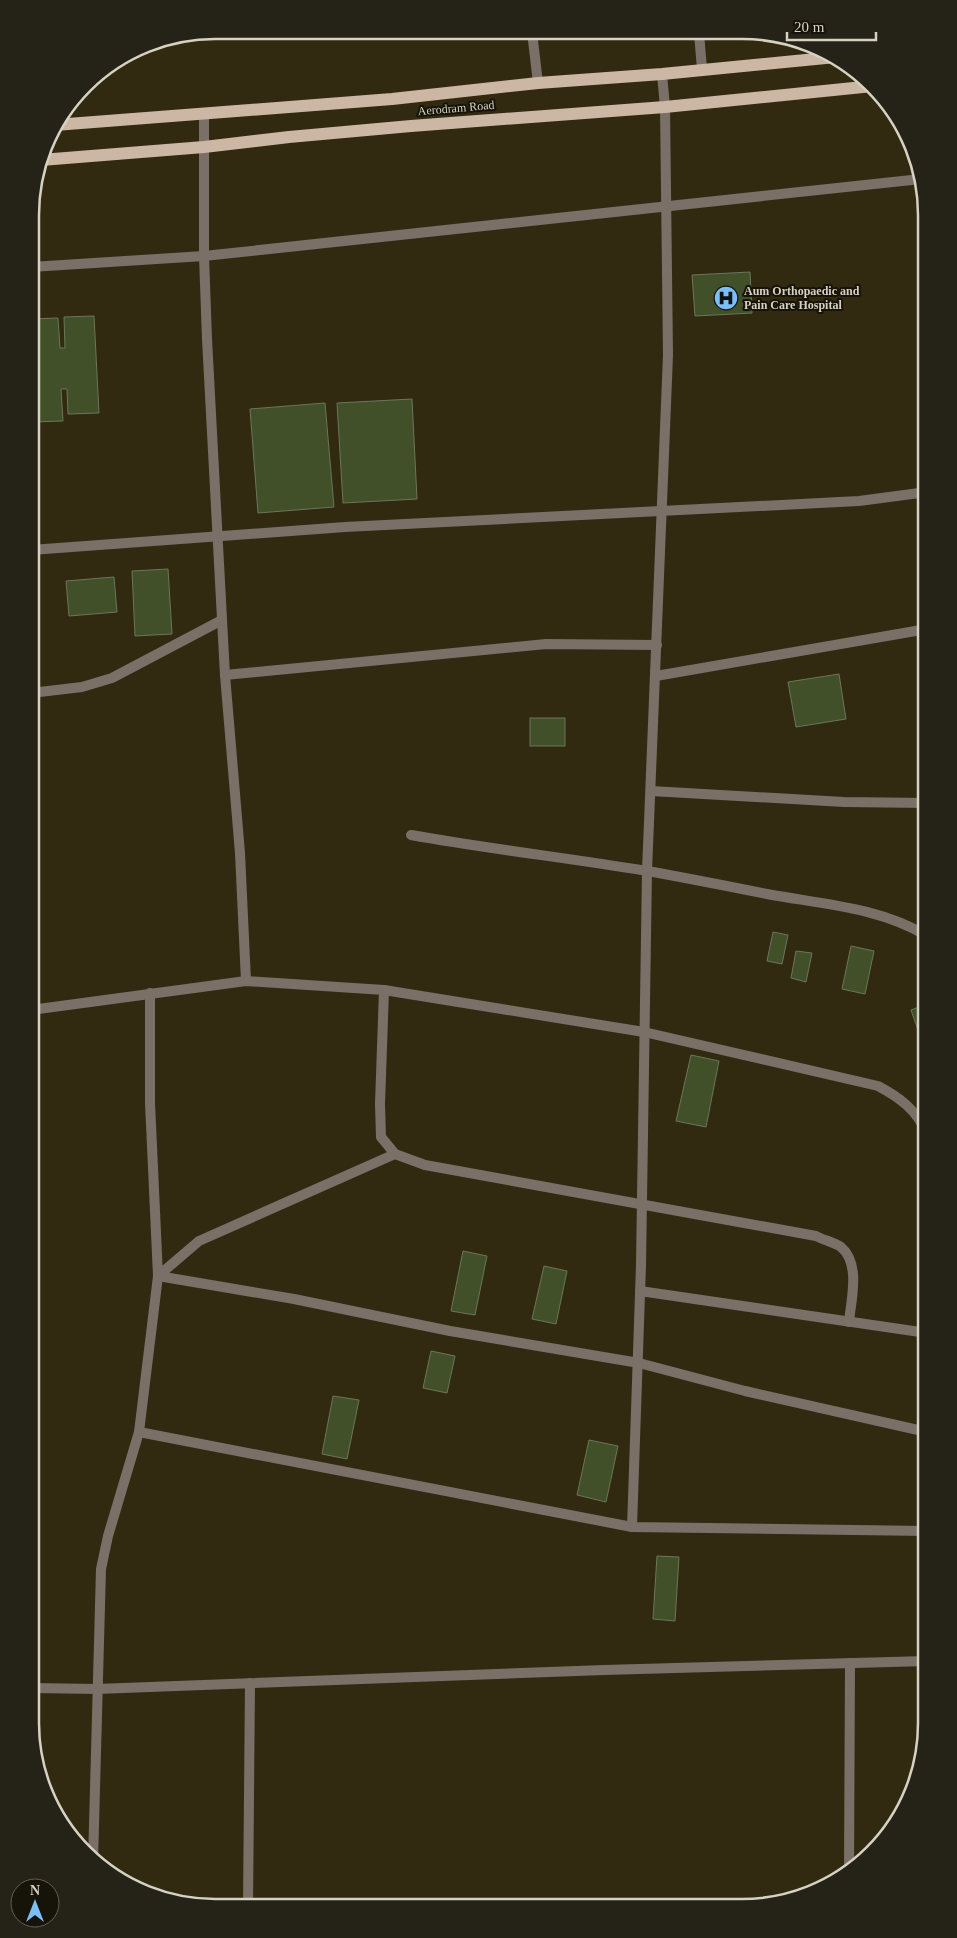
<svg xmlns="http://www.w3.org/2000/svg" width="957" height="1938" font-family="'Times New Roman',serif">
	<rect width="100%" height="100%" fill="#312a10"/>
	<g fill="#425029" stroke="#6b765b">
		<polygon points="750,272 752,313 695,316 692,275"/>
		<polygon points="94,316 99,413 68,414 67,389 61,389 63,421 31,422 31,319 58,318 60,348 65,348 64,317"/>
		<polygon points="412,399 417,499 343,503 337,403"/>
		<polygon points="325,403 334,507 258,513 250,409"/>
		<polygon points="168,569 172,634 135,636 132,571"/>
		<polygon points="114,577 117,612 69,616 66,581"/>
		<polygon points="839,674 846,719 796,727 788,682"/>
		<rect x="530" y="718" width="35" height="28"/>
		<polygon points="773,932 788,935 782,964 767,961"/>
		<polygon points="851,946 874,951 865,994 842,989"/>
		<polygon points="796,951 812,953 806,982 791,978"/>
		<polygon points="927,1004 927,1030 919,1033 911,1010"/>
		<polygon points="691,1055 719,1061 706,1127 676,1121"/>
		<polygon points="463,1251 487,1256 475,1315 451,1311"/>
		<polygon points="544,1266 567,1271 556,1324 532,1319"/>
		<polygon points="431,1351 455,1356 447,1393 423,1388"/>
		<polygon points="333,1396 359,1400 347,1459 322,1454"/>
		<polygon points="589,1440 618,1446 606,1502 577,1495"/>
		<polygon points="657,1556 679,1557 675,1621 653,1619"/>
	</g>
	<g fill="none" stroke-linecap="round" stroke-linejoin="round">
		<g stroke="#7a7067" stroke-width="10">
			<polyline points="532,32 538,83"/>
			<polyline points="699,33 702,69"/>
			<polyline points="204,114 204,256 207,339 225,675 240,853 246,981"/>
			<polyline points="31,267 204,256 921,179"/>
			<polyline points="31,550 345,527 859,501 927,492"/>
			<polyline points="225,675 546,644 657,645"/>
			<polyline points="656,676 927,629"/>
			<polyline points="31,693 82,687 112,678 222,620"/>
			<polyline points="651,791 844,802 927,803"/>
			<path d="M 411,835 C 489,849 569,858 647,871 C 687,878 727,886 767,894 C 821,904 879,907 927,936"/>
			<path d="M 384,990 L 380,1104 L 381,1137 L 395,1154 L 425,1165 L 816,1236 C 823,1240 834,1242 841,1247 C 861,1264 851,1300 849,1322"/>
			<path d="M 31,1010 L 246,981 L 384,990 L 644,1032 L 878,1086 C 899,1097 917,1110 927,1134"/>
			<polyline points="158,1276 294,1299 450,1331 639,1363 745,1391 927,1432"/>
			<polyline points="158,1276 199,1241 395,1154"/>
			<polyline points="640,1291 927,1333"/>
			<polyline points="139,1432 632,1527 927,1531"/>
			<polyline points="632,1527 641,1265 647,871 668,355 665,107 662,74"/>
			<polyline points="30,1688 97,1689 604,1670 927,1661"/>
			<polyline points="93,1862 101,1569 108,1536 139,1432 158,1276 150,1103 150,993"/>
			<polyline points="849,1873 850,1663"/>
			<polyline points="248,1907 250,1683"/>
		</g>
		<g stroke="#cbb7a3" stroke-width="12">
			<polyline points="55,125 392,99 538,83 662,74 836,57"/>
			<polyline points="41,160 204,147 289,137 411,126 665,107 873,86"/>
		</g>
	</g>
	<defs>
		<g id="hospital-disc" transform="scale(1.25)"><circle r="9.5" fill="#7bbef8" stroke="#161308"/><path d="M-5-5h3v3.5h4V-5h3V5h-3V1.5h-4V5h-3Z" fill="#111"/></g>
	</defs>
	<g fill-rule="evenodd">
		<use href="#hospital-disc" x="726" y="298"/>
	</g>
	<g text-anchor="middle" stroke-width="4" stroke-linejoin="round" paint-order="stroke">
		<g font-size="12" fill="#d6d2c3" stroke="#161308">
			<text transform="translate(456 108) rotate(-5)" y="4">Aerodram Road</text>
		</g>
		<g font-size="12" font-weight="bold" fill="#d6d2c3" stroke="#161308" text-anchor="start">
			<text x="744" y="295">Aum Orthopaedic and<tspan x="744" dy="14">Pain Care Hospital</tspan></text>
		</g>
	</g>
	<path d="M0 0H957V1938H0ZM215 39H742A176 176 0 0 1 918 215V1723A176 176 0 0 1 742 1899H215A176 176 0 0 1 39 1723V215A176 176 0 0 1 215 39Z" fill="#252217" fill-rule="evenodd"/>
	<path fill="none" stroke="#d6d2c3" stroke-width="2.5" d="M215 39H742A176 176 0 0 1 918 215V1723A176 176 0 0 1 742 1899H215A176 176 0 0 1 39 1723V215A176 176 0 0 1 215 39Z"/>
	<g transform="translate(35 1903)"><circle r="24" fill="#161308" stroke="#635f53"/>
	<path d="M0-4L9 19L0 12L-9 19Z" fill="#7bbef8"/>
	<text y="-8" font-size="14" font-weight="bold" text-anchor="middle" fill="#d6d2c3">N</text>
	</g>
	<path d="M787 32v8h89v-8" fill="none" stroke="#d6d2c3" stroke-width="2.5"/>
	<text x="794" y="32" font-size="15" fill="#d6d2c3" stroke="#161308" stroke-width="4" paint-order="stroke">20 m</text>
</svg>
